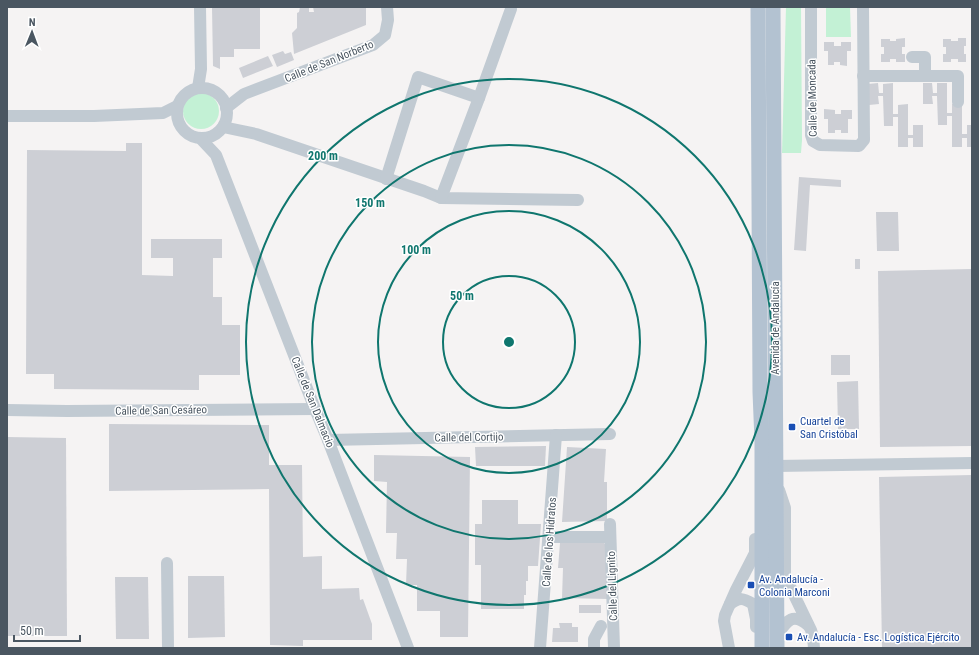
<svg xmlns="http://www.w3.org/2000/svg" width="979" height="655" font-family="'Roboto Condensed',sans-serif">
	<rect width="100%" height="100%" fill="#f5f3f3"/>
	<g fill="#c3f1d5">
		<polygon points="786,7 801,7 802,140 801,153 782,153"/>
		<polygon points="826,7 850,7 851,37 826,37"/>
		<circle cx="201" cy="111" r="18"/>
	</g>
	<g fill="#cdcfd5">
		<polygon points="212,7 260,7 260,49 234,49 234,57 220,57 220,69 213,66"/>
		<polygon points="300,7 309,7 309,12 314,12 313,7 366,7 366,25 294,54 292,33 297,28 297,13 299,12"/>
		<polygon points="905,38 905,47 902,47 902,54 905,54 905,62 896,62 896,59 890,59 890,62 881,62 881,54 884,54 884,47 881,47 881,39 890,39 890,41 896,41 896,39"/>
		<polygon points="958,38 966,38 966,46 964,46 964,54 966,54 966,62 958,62 958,59 951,59 951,62 943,62 943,54 946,54 946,47 943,47 943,39 951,39 951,41 958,41"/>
		<polygon points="824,42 834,42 834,46 841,46 841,42 851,42 851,51 847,51 847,66 840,65 840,62 834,62 834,65 828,65 828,51 824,51"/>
		<polygon points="283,51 285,54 291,52 294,60 277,67 272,55"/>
		<polygon points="268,56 273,66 243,78 239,68"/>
		<polygon points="878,83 879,93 883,93 883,84 893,83 893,114 898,114 898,105 908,104 908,135 913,135 913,125 923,125 923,147 913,147 913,138 908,138 908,147 898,147 898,117 893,117 893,126 884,126 883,96 878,96 879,104 869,105 868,84"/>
		<polygon points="923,83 932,83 933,93 937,93 937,83 947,83 947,113 952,113 952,104 962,104 962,134 967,134 967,125 972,125 972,147 967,147 967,138 962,138 962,147 952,147 952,116 947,116 947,125 938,125 937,96 932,96 933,104 923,104"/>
		<polygon points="824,109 835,110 835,114 841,114 841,110 852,110 852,119 848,119 848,133 841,133 841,130 835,130 835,133 828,133 828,119 824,119"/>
		<polygon points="126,143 142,143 142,275 173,276 173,258 151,258 151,239 222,239 222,258 213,258 213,297 222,297 222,325 240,325 240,375 199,375 199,390 54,389 54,374 26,374 27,150 126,151"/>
		<polygon points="799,177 841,180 841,187 810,185 806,251 794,250"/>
		<polygon points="876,212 898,212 899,251 877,251"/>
		<rect x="855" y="259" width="5" height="10"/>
		<polygon points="972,269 972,446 880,447 878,271"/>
		<rect x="831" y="355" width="19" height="20"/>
		<polygon points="858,381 859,429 838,429 837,382"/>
		<polygon points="109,424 269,425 269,465 302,465 303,557 322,556 322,589 359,588 360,600 363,599 372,624 372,640 303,640 303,646 270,645 269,489 109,491"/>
		<polygon points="7,437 66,438 67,636 7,636"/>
		<polygon points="546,446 545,466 476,466 475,447"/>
		<polygon points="567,447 606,449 604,482 607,482 607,521 562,522"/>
		<polygon points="374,455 470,457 468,637 440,637 440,611 417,611 417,585 406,585 407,559 396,559 397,533 386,533 387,482 374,481"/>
		<polygon points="972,475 972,648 882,648 879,477"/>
		<polygon points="482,500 518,500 518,524 541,524 538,566 528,566 528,581 526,581 526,595 524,595 524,609 481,609 481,565 475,565 475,524 482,524"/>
		<polygon points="603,542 607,546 608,599 562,598 563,568 558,568 560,543"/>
		<polygon points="188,576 224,576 225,637 188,638"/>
		<polygon points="115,577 148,577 149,639 116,639"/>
		<rect x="579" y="605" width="22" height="8"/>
		<polygon points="559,623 572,623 572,627 578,627 578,642 552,642 553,628 560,628"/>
	</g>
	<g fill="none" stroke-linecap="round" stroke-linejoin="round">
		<g stroke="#c1cad2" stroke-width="12">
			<polyline points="811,7 811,135 813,141 820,145 859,146 864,140 863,7"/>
			<polyline points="912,57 925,57 925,76"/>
			<polyline points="863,76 958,76 958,102"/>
			<polyline points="198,88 201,69 200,7"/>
			<circle cx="202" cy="113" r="25"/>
			<polyline points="226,108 244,94 373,45 385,35 388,20 387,7"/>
			<polyline points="7,116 94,116 163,113 177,106"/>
			<polyline points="223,127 256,134 424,191 441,198 578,200"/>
			<polyline points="200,138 216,155 315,409 328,440 408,648"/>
			<polyline points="386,179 418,77 479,98"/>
			<polyline points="441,198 479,98 511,9"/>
			<polyline points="7,410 67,411 315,409"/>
			<polyline points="328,440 610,434"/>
			<polyline points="776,466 972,463"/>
			<polyline points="779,490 785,508 785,576 811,630 813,637 814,648"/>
			<polyline points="610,524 614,648"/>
			<polyline points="549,537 610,537"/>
			<polyline points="167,563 168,648"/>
			<path d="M 730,604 C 740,597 743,598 753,604 L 756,619 L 756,627"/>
			<path d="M 777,635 C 787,621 792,612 808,625"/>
			<polyline points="540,648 556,435"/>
			<polyline points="594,648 594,639 601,626"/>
			<polyline points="729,648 724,621 725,615 736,590 755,553 755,539"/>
		</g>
		<g stroke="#b3c2d1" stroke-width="15">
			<polyline points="758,7 760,392 762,441 762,648"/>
			<polyline points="773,7 777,648"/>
		</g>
	</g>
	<g fill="none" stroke="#0f766e" stroke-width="2">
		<circle cx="509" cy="342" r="66"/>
		<circle cx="509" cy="342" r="131"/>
		<circle cx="509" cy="342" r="197"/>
		<circle cx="509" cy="342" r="263"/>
	</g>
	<g fill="#1a4fb4" stroke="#fff" stroke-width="1.5">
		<rect x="788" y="423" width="8" height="8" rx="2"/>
		<rect x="747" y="581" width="8" height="8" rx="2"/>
		<rect x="785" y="633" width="8" height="8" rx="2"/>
	</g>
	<g text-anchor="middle" stroke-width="3" stroke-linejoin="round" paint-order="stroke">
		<g font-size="11" fill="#4a5661" stroke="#fff">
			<text transform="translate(329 61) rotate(-22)" y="4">Calle de San Norberto</text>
			<text transform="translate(812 98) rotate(-91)" y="4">Calle de Moncada</text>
			<text transform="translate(775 328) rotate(-90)" y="4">Avenida de Andalucía</text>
			<text transform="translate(313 402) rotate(68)" y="4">Calle de San Dalmacio</text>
			<text transform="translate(161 410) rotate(-1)" y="4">Calle de San Cesáreo</text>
			<text transform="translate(469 437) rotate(-1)" y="4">Calle del Cortijo</text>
			<text transform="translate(549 542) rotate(-86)" y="4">Calle de los Hidratos</text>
			<text transform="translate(612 586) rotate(-92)" y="4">Calle del Lignito</text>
		</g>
		<g font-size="11" fill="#164399" stroke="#fff" text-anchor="start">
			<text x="800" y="425">Cuartel de<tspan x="800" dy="13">San Cristóbal</tspan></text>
			<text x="759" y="583">Av. Andalucía -<tspan x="759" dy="13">Colonia Marconi</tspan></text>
			<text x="797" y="641">Av. Andalucía - Esc. Logística Ejército</text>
		</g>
	</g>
	<circle cx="509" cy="342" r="6" fill="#0f766e" stroke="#fff" stroke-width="2"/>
	<g font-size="12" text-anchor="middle" font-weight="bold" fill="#0f766e" stroke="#fff" stroke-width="3" stroke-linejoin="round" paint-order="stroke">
		<text x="323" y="160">200 m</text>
		<text x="370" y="207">150 m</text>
		<text x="416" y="254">100 m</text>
		<text x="462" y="300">50 m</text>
	</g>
	<rect width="979" height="655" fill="none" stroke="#4a5661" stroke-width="16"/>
	<g transform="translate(32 32) rotate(1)" stroke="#ffffff" stroke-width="3" paint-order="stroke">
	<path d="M0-3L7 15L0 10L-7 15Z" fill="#4a5661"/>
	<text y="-6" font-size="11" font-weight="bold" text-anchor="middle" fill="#4a5661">N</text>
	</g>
	<path d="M14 635v6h66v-6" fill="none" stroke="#4a5661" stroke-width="2"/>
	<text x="20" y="635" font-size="12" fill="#4a5661" stroke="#ffffff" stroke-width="3" paint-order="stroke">50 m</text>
</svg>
